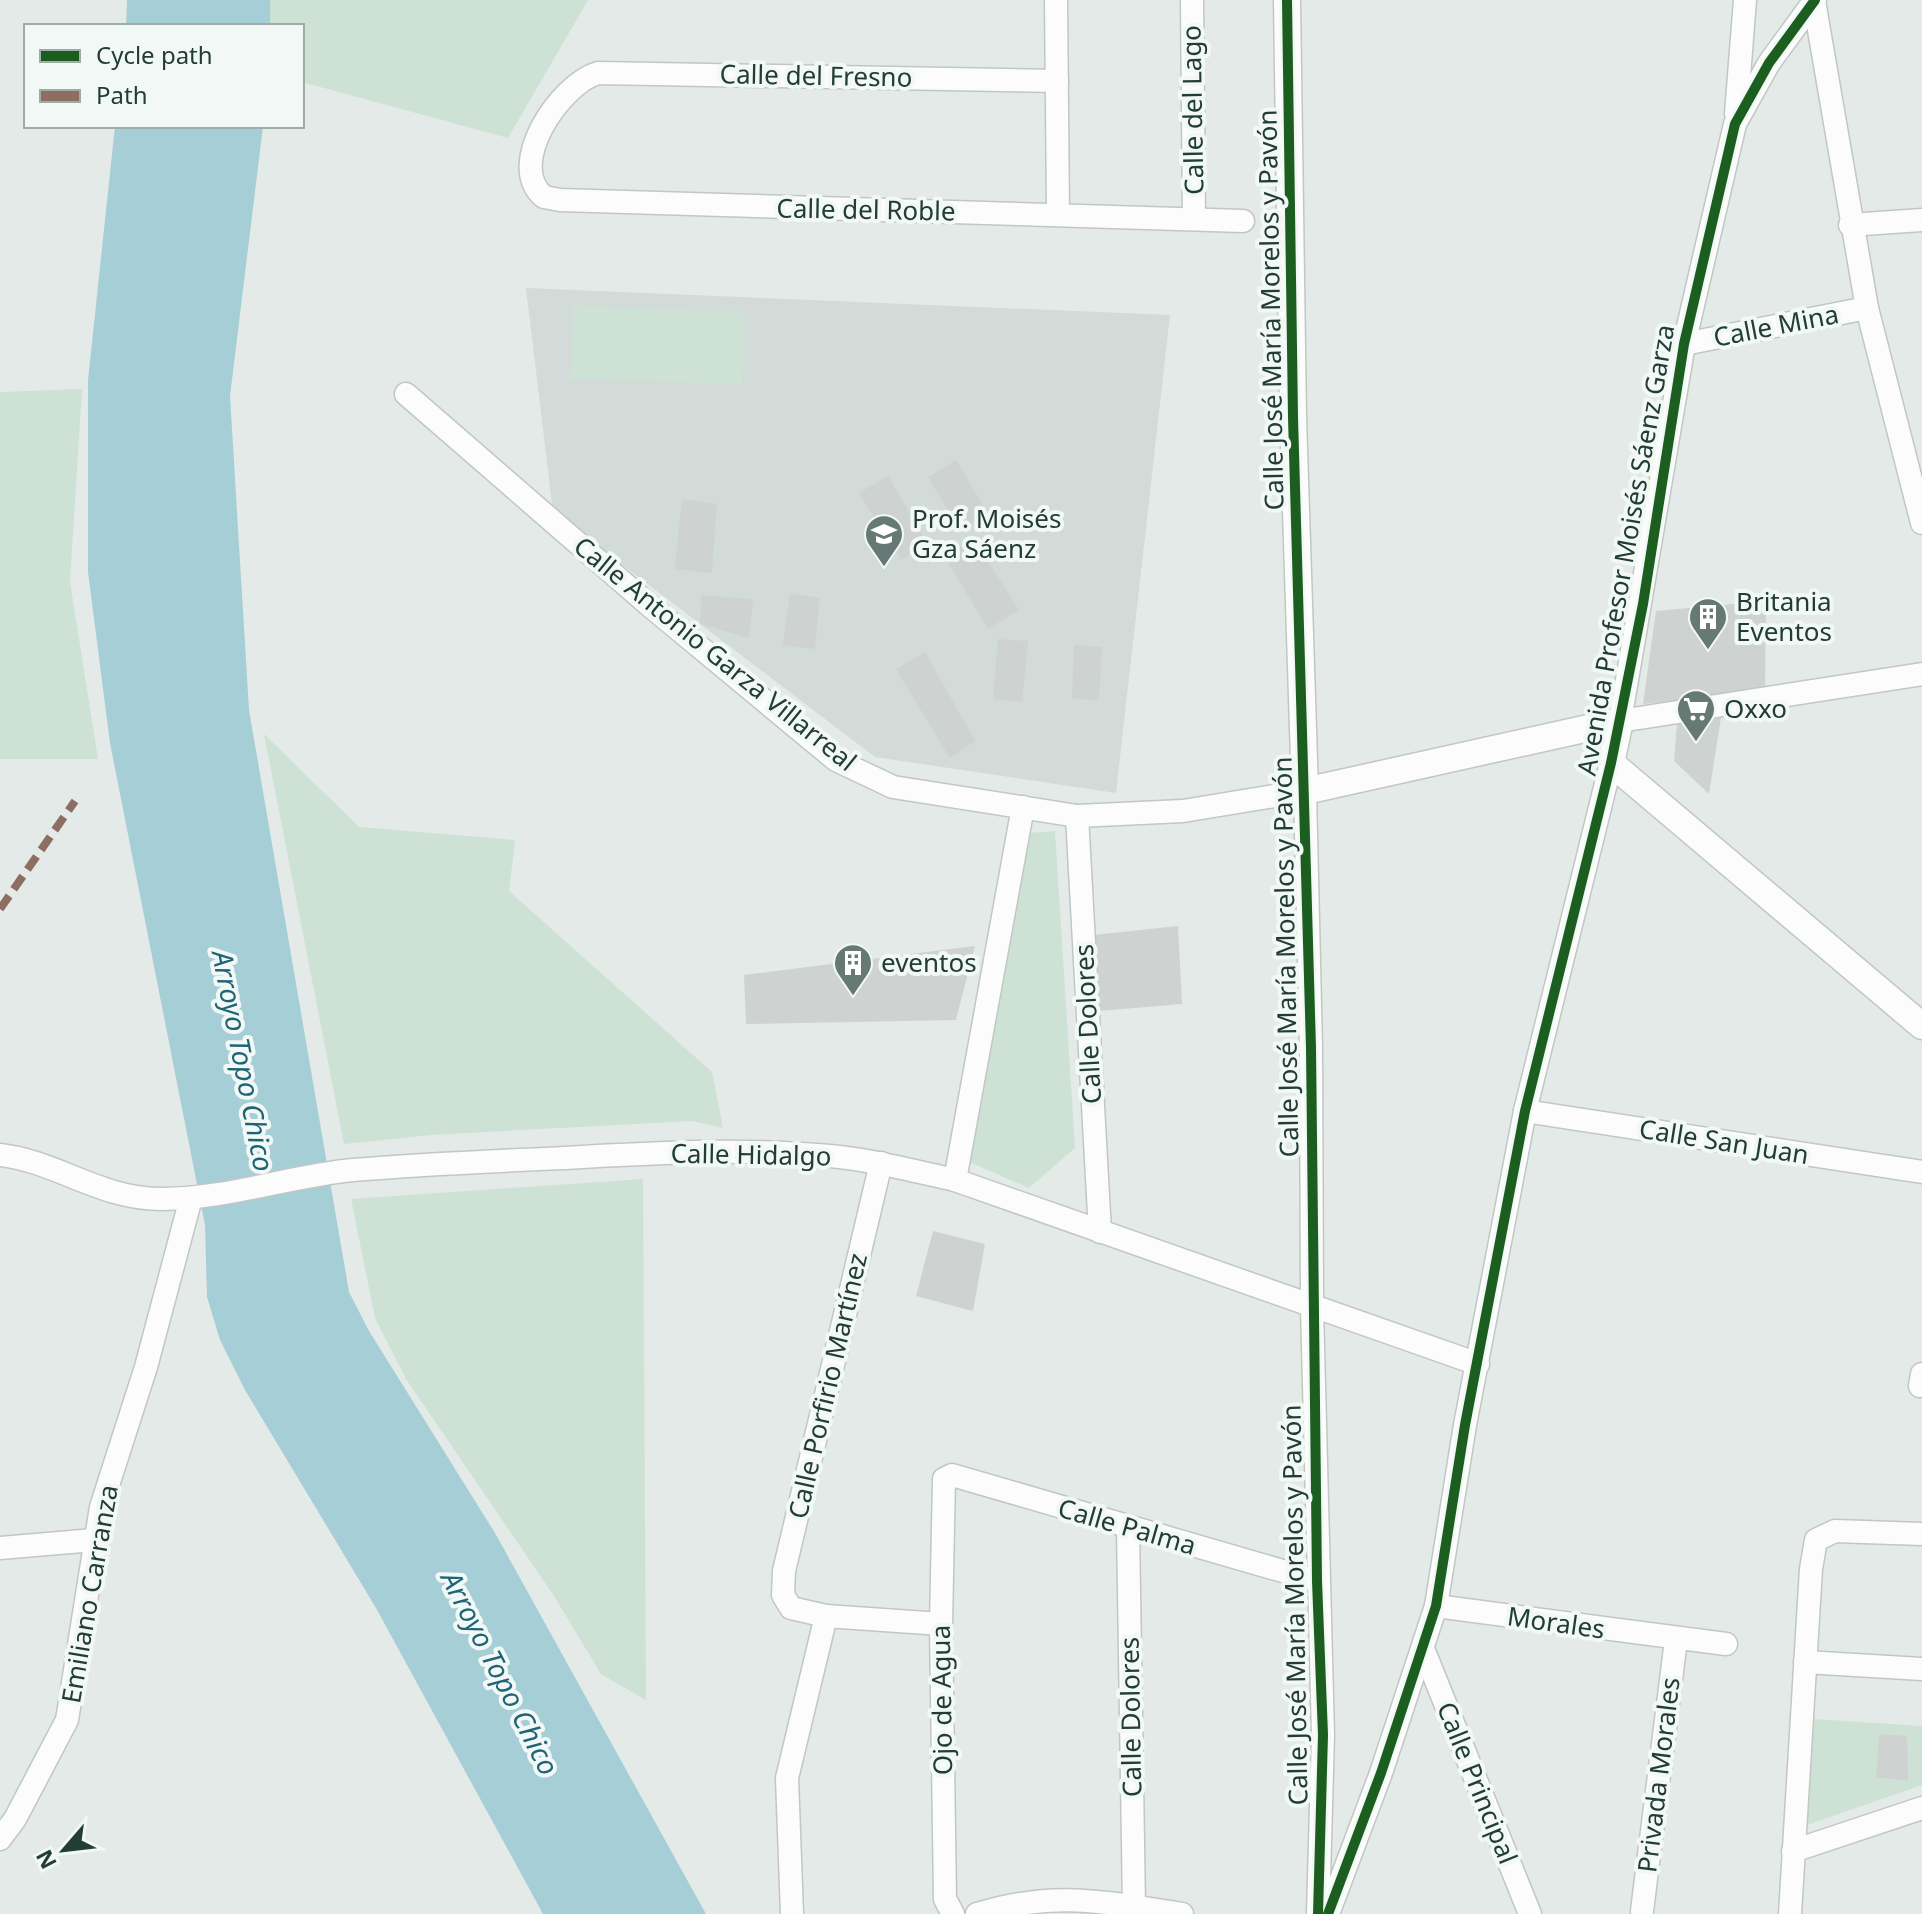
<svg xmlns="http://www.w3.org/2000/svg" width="1922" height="1914" font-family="'Noto Sans',sans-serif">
	<rect width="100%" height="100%" fill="#e4eae7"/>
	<polygon fill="#d2dbd7" points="526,288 1170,315 1116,793 875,757 553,512"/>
	<g fill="#cde2d4">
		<polygon points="270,0 588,0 508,138 302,82 302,26 270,26"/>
		<polygon points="574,305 745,313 742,384 570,379"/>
		<polygon points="82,389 70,582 98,759 0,759 0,392"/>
		<polygon points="264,734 359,827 515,840 509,891 712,1072 723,1128 692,1121 431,1135 344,1144"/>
		<polygon points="1055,831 1075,1148 1029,1188 965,1160 1029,833"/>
		<polygon points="643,1179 646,1700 601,1674 554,1596 406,1379 375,1318 351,1199"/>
		<polygon points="1814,1719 1922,1726 1922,1785 1801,1827"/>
	</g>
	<g fill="#a6ced6">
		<polygon points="127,0 270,0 270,26 126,26"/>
		<polygon points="115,126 263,126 230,396 249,710 349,1292 369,1331 495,1533 706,1914 543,1914 376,1608 245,1390 220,1340 207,1297 205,1225 110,743 88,572 88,380"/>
	</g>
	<g fill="#ced3d1">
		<polygon points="956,460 988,514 959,530 928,477"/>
		<polygon points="888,476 927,543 901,560 859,493"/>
		<polygon points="682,499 717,504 712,573 675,569"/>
		<polygon points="974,539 1019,610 988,629 944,556"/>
		<polygon points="790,593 820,598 815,649 783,645"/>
		<polygon points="701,595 753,599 749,638 700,624"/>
		<polygon points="1766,601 1765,691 1643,704 1656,611"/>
		<polygon points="998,639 1028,641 1022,702 993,699"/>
		<polygon points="1074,645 1102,647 1099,700 1072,699"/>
		<polygon points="925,652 975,741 950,758 896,669"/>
		<polygon points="1721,718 1709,794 1674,761 1677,724"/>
		<polygon points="1178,926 1182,1004 1099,1011 1094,935"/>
		<polygon points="975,946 956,1020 746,1024 744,975"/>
		<polygon points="933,1231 985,1244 973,1311 916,1296"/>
		<polygon points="1879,1734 1907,1736 1908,1781 1876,1777"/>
	</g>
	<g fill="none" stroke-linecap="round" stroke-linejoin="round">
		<g stroke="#c1c7c4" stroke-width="25">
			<g id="minor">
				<polyline points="1056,0 1058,214"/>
				<polyline points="1192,0 1194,219"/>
				<polyline points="1815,0 1769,63 1735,124 1684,344 1620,721 1922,674"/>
				<polyline points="1814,1 1867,308 1922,523"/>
				<path d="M 1057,81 L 598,73 C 560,84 505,165 544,197 L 560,200 L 1243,221"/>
				<polyline points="1736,114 1745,0"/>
				<polyline points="1850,225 1922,220"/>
				<polyline points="1684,344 1867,308"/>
				<polyline points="406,394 649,605 836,760 893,787 1077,816 1183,811 1305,791 1311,1048 1312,1307 1323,1735 1318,1914"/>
				<polyline points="1077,816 1100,1232"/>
				<polyline points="1525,1111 1922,1172"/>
				<path d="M 0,1155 C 59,1162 99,1199 162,1199 C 227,1199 289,1176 353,1170 C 423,1164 494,1161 564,1158 C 653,1153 741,1148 830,1156 C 873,1160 914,1171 955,1180 L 1478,1364"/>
				<polyline points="881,1163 784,1571 783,1595 791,1608 826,1616 941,1624"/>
				<polyline points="955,1180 1023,807"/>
				<polyline points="1920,1386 1922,1374"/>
				<polyline points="1128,1528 1134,1907"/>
				<polyline points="0,1548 94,1540"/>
				<polyline points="1436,1606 1726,1644"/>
				<polyline points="1424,1651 1530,1914"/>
				<polyline points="1805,1662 1922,1669"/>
				<polyline points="0,1839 15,1819 67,1720 101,1507 146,1367 191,1198"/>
				<polyline points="1793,1851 1922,1808"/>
				<polyline points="1642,1911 1676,1640"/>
				<polyline points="792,1914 787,1778 826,1616"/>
				<polyline points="953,1914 945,1899 941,1624 944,1479 952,1475 1317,1581"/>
				<path d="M 977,1914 C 1056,1890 1102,1902 1182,1914"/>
				<polyline points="1328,1914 1381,1773 1436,1606 1465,1425 1525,1111 1611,763"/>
				<polyline points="1790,1914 1811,1569 1816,1540 1835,1531 1922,1534"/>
			</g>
		</g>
		<g stroke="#c1c7c4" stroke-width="29">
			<polyline id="tertiary" points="1287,0 1293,417 1305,791 1620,721 1611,763 1922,1026"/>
		</g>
		<use href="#minor" stroke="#fbfcfb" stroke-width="22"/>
		<use href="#tertiary" stroke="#fbfcfb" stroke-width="26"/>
		<polyline stroke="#8d6e63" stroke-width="8" stroke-dasharray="16 8" stroke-linecap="butt" points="0,909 75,801"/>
		<g stroke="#f2f8f5" stroke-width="15">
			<g id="cycleway">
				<polyline points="1287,0 1293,417 1311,1048 1317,1581 1323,1735 1318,1914"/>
				<polyline points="1328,1914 1381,1773 1436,1606 1465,1425 1525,1111 1611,763 1643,604 1684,344 1735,124 1769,63 1815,0"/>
			</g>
		</g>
		<use href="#cycleway" stroke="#1b5e20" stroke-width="10"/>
	</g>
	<defs>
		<g id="school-pin" transform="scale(2)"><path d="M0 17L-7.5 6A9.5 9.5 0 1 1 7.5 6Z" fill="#667974" stroke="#f2f8f5"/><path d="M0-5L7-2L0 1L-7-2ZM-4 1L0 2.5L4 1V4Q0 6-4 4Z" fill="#fff"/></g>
		<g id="building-pin" transform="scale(2)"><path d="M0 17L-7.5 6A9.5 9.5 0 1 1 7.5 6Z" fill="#667974" stroke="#f2f8f5"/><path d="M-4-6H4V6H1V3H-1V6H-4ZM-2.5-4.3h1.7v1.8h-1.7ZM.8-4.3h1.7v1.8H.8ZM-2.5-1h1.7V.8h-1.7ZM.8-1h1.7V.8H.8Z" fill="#fff"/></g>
		<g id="supermarket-pin" transform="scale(2)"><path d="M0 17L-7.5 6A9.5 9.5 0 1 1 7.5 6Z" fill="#667974" stroke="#f2f8f5"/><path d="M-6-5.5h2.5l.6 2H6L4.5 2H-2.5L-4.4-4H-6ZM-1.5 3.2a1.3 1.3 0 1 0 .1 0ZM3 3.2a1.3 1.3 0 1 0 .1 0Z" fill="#fff"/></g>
	</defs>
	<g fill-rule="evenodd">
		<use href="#school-pin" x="884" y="534"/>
		<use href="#building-pin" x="1708" y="617"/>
		<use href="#supermarket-pin" x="1696" y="709"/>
		<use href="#building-pin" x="853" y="963"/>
	</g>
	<g text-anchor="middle" stroke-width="8" stroke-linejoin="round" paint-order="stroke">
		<g font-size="26" fill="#223c36" stroke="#f2f8f5">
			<text transform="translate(816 76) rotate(1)" y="9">Calle del Fresno</text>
			<text transform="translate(1193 110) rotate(-91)" y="9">Calle del Lago</text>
			<text transform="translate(866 210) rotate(1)" y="9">Calle del Roble</text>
			<text transform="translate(1271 310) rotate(-91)" y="9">Calle José María Morelos y Pavón</text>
			<text transform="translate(1776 326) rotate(-11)" y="9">Calle Mina</text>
			<text transform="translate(1626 550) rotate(-80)" y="9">Avenida Profesor Moisés Sáenz Garza</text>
			<text transform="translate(715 654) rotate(39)" y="9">Calle Antonio Garza Villarreal</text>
			<text transform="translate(1286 957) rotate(-91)" y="9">Calle José María Morelos y Pavón</text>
			<text transform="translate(1088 1024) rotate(-93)" y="9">Calle Dolores</text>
			<text transform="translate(1724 1142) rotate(9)" y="9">Calle San Juan</text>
			<text transform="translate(751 1155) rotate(1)" y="9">Calle Hidalgo</text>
			<text transform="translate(828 1386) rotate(-77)" y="9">Calle Porfirio Martínez</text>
			<text transform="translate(1127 1527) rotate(16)" y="9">Calle Palma</text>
			<text transform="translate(90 1594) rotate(-80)" y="9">Emiliano Carranza</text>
			<text transform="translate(1295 1605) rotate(-91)" y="9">Calle José María Morelos y Pavón</text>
			<text transform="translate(1556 1623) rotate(8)" y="9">Morales</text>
			<text transform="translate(942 1700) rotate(-91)" y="9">Ojo de Agua</text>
			<text transform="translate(1131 1717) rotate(-91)" y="9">Calle Dolores</text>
			<text transform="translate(1659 1775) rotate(-83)" y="9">Privada Morales</text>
			<text transform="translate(1477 1783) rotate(68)" y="9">Calle Principal</text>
		</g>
		<g font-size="26" fill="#223c36" stroke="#f2f8f5" text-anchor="start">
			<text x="912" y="528">Prof. Moisés<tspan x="912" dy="30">Gza Sáenz</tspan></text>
			<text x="1736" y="611">Britania<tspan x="1736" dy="30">Eventos</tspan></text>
			<text x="1724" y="718">Oxxo</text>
			<text x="881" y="972">eventos</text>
		</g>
		<g font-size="28" font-style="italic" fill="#1f6476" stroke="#f2f8f5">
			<text transform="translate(243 1061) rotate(79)" y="10">Arroyo Topo Chico</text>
			<text transform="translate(500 1673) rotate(63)" y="10">Arroyo Topo Chico</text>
		</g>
	</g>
	<rect x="24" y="24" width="280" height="104" fill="#f2f8f5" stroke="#9fada9" stroke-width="2"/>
	<rect x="40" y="50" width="40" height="12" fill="#1b5e20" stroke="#9fada9" stroke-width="2"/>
	<text x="96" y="64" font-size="24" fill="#223c36">Cycle path</text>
	<rect x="40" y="90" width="40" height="12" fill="#8d6e63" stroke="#9fada9" stroke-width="2"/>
	<text x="96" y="104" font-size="24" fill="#223c36">Path</text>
	<g transform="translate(64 1850) rotate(242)" stroke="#f2f8f5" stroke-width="6" paint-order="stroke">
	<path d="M0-6L14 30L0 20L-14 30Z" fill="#223c36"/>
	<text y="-12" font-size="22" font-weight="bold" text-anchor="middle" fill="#223c36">N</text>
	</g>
</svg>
